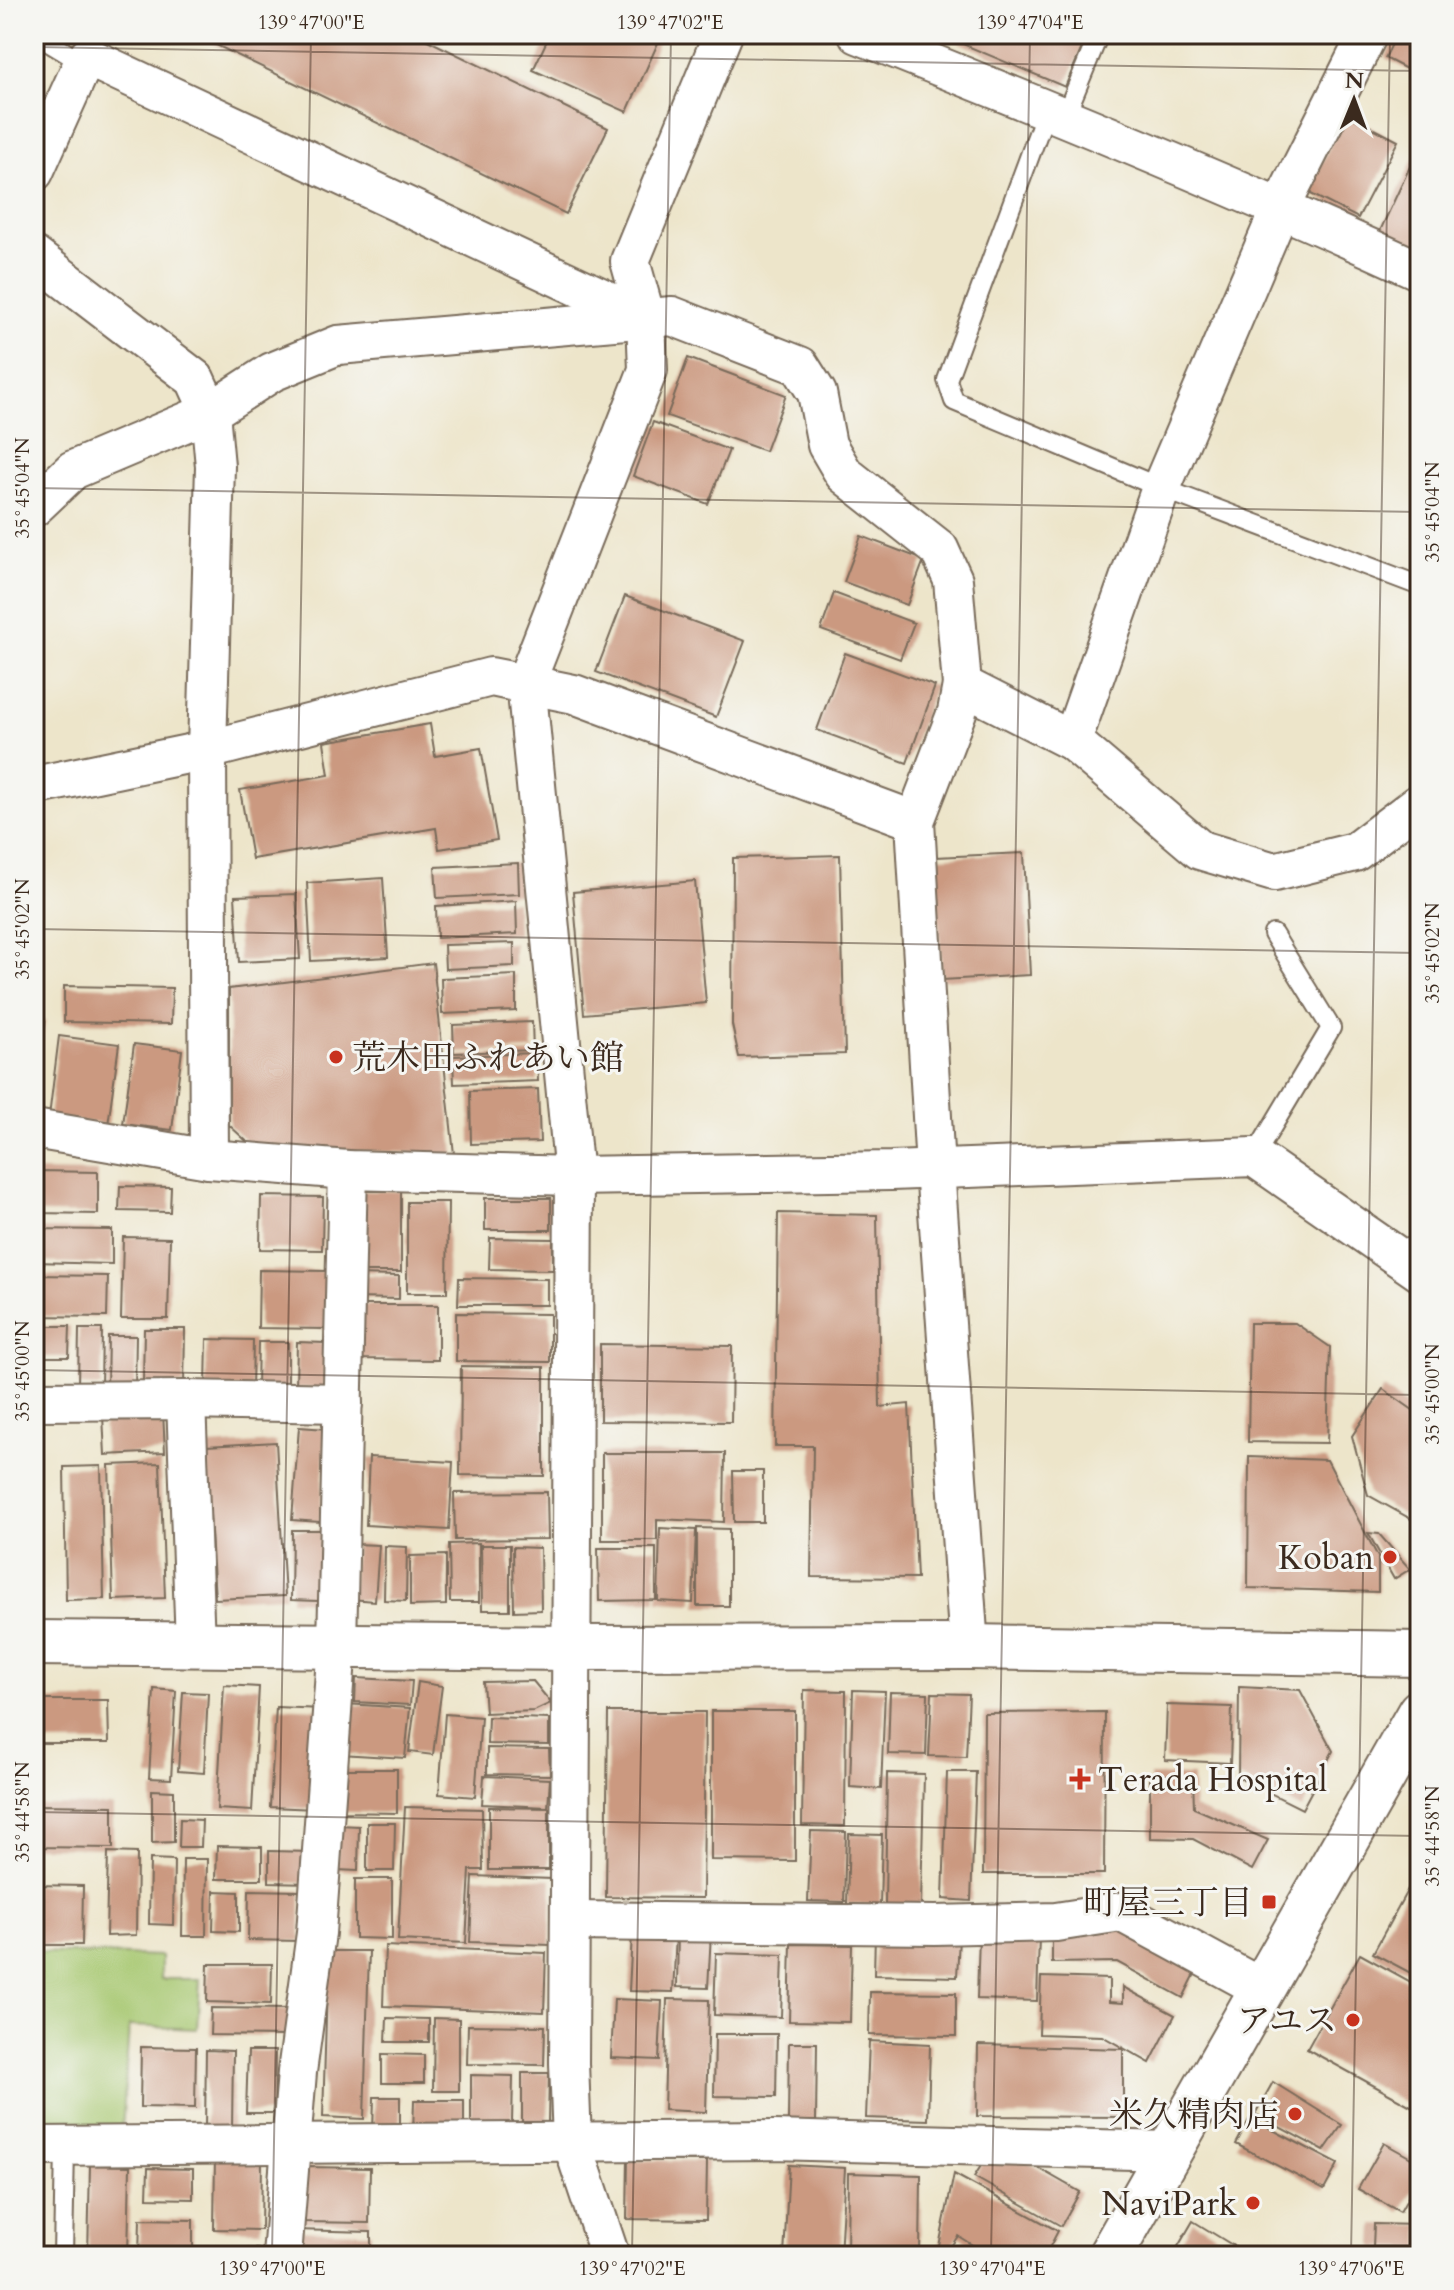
<svg xmlns="http://www.w3.org/2000/svg" width="1454" height="2290" font-family="Cardo,'Noto Serif JP',serif">
	<rect width="100%" height="100%" fill="#f6f6f2"/>
	<filter id="ink" filterUnits="userSpaceOnUse"><feTurbulence type="fractalNoise" baseFrequency=".0125" numOctaves="2"/><feDisplacementMap in="SourceGraphic" scale="16" xChannelSelector="R" yChannelSelector="G"/><feConvolveMatrix kernelMatrix="1 2 1 2 8 2 1 2 1" color-interpolation-filters="sRGB"/></filter>
	<filter id="wash" filterUnits="userSpaceOnUse"><feTurbulence type="fractalNoise" baseFrequency=".006" numOctaves="4" result="noise"/><feDisplacementMap in="SourceGraphic" scale="32" xChannelSelector="R" yChannelSelector="G"/><feGaussianBlur stdDeviation="1.8" result="paint"/><feColorMatrix in="noise" values="0 0 0 0 0 0 0 0 0 0 0 0 0 0 0 0 0 1.4 0 .05"/><feComposite in="paint" operator="in"/></filter>
	<g filter="url(#wash)">
		<rect width="100%" height="100%" fill="#ede5ca"/>
		<polygon fill="#a7c871" stroke="#717948" stroke-width="2" points="34,1952 161,1956 161,1979 200,1979 197,2029 129,2026 122,2131 34,2133"/>
		<g id="blocks">
			<g fill="#cb9980">
				<polygon points="209,34 415,34 608,128 566,214 206,40"/>
				<polygon points="550,34 662,34 627,112 533,70"/>
				<polygon points="939,34 1088,34 1065,87"/>
				<polygon points="1397,34 1420,34 1420,76 1385,58"/>
				<polygon points="1346,114 1398,141 1358,218 1307,192"/>
				<polygon points="1420,145 1420,252 1379,233"/>
				<polygon points="688,358 786,395 765,451 667,416"/>
				<polygon points="653,422 729,450 708,504 633,476"/>
				<polygon points="861,536 924,560 907,605 844,582"/>
				<polygon points="834,593 914,623 900,659 821,630"/>
				<polygon points="625,596 745,641 716,717 596,672"/>
				<polygon points="845,653 935,686 907,763 817,730"/>
				<polygon points="430,724 435,756 481,748 497,840 439,849 436,828 252,859 240,790 329,775 324,742"/>
				<polygon points="1024,853 1030,975 942,980 935,857"/>
				<polygon points="840,855 845,1054 739,1057 732,1025 733,858"/>
				<polygon points="518,863 519,894 437,898 435,867"/>
				<polygon points="383,878 388,957 311,961 307,883"/>
				<polygon points="695,881 706,1003 584,1014 573,892"/>
				<polygon points="296,894 300,959 239,962 235,896"/>
				<polygon points="516,901 517,934 437,938 436,906"/>
				<polygon points="514,943 514,966 445,969 444,945"/>
				<polygon points="433,963 454,1154 254,1148 229,1125 229,989"/>
				<polygon points="516,975 516,1011 442,1014 441,978"/>
				<polygon points="64,986 172,988 171,1024 64,1022"/>
				<polygon points="34,1020 45,1021 36,1086 34,1085"/>
				<polygon points="532,1022 533,1050 454,1053 453,1025"/>
				<polygon points="59,1036 119,1044 108,1125 49,1117"/>
				<polygon points="134,1044 182,1050 172,1130 123,1124"/>
				<polygon points="537,1053 538,1081 454,1084 453,1056"/>
				<polygon points="538,1089 540,1142 471,1144 470,1091"/>
				<polygon points="38,1171 98,1172 98,1214 38,1213"/>
				<polygon points="120,1186 171,1187 170,1212 119,1211"/>
				<rect x="358" y="1191" width="43" height="81"/>
				<polygon points="261,1196 323,1197 322,1250 260,1249"/>
				<rect x="485" y="1198" width="66" height="32"/>
				<polygon points="407,1202 448,1202 447,1293 407,1293"/>
				<polygon points="778,1213 877,1215 880,1407 909,1404 917,1578 811,1577 813,1446 775,1446"/>
				<polygon points="34,1229 112,1230 112,1264 34,1262"/>
				<polygon points="123,1237 170,1238 168,1319 121,1319"/>
				<polygon points="490,1238 553,1239 553,1270 489,1269"/>
				<polygon points="259,1270 327,1271 326,1329 258,1328"/>
				<polygon points="34,1275 108,1276 107,1317 34,1316"/>
				<polygon points="356,1275 399,1276 399,1299 355,1298"/>
				<polygon points="459,1278 547,1279 547,1305 458,1305"/>
				<polygon points="354,1305 438,1305 438,1360 354,1359"/>
				<polygon points="456,1313 550,1314 550,1362 456,1361"/>
				<polygon points="1250,1323 1295,1323 1330,1347 1327,1443 1248,1442"/>
				<polygon points="34,1326 70,1326 69,1357 34,1357"/>
				<polygon points="79,1329 102,1329 101,1387 78,1386"/>
				<polygon points="144,1329 185,1329 184,1385 143,1384"/>
				<polygon points="108,1336 136,1336 135,1391 107,1391"/>
				<polygon points="207,1339 253,1340 252,1389 206,1388"/>
				<polygon points="258,1342 288,1342 288,1388 257,1388"/>
				<polygon points="297,1342 325,1343 324,1388 296,1388"/>
				<polygon points="600,1344 732,1346 731,1422 600,1421"/>
				<polygon points="461,1366 544,1367 544,1476 460,1475"/>
				<polygon points="1383,1389 1420,1415 1420,1524 1368,1495 1352,1436"/>
				<polygon points="163,1412 165,1452 105,1455 103,1415"/>
				<polygon points="299,1427 326,1429 320,1522 292,1520"/>
				<polygon points="276,1442 285,1596 215,1599 206,1446"/>
				<polygon points="602,1453 725,1453 724,1522 657,1519 657,1540 602,1540"/>
				<polygon points="369,1457 453,1462 449,1530 366,1525"/>
				<polygon points="1249,1457 1327,1460 1378,1557 1378,1592 1248,1588"/>
				<polygon points="160,1463 165,1598 113,1600 109,1465"/>
				<polygon points="101,1466 104,1599 66,1600 64,1467"/>
				<polygon points="733,1471 763,1471 763,1522 734,1522"/>
				<polygon points="547,1492 548,1539 455,1540 454,1493"/>
				<polygon points="660,1528 696,1530 693,1603 658,1601"/>
				<polygon points="697,1528 729,1529 729,1606 697,1606"/>
				<polygon points="292,1530 320,1530 319,1601 291,1600"/>
				<polygon points="1368,1533 1379,1534 1410,1569 1394,1579"/>
				<polygon points="479,1543 479,1602 450,1602 449,1544"/>
				<polygon points="355,1544 379,1545 375,1601 351,1599"/>
				<polygon points="481,1545 510,1545 510,1610 482,1610"/>
				<polygon points="385,1546 407,1547 406,1601 384,1600"/>
				<polygon points="513,1547 540,1548 541,1610 514,1611"/>
				<polygon points="598,1548 656,1548 656,1600 599,1601"/>
				<polygon points="446,1555 446,1605 410,1606 410,1556"/>
				<polygon points="356,1678 412,1681 410,1705 355,1702"/>
				<polygon points="533,1681 551,1703 534,1711 485,1713 483,1682"/>
				<polygon points="418,1682 442,1686 433,1755 409,1752"/>
				<polygon points="224,1685 259,1687 252,1811 217,1809"/>
				<polygon points="1239,1687 1300,1690 1333,1751 1302,1809 1238,1777"/>
				<polygon points="154,1689 176,1691 171,1779 149,1778"/>
				<polygon points="804,1690 846,1691 845,1826 802,1825"/>
				<polygon points="853,1690 885,1691 881,1789 850,1787"/>
				<polygon points="183,1692 208,1693 204,1773 178,1771"/>
				<polygon points="890,1692 928,1693 926,1755 888,1754"/>
				<polygon points="932,1693 969,1694 966,1757 929,1756"/>
				<polygon points="34,1700 108,1700 109,1743 34,1743"/>
				<polygon points="345,1704 410,1708 405,1758 341,1754"/>
				<polygon points="1167,1705 1232,1707 1230,1763 1165,1760"/>
				<polygon points="276,1707 322,1709 316,1809 270,1807"/>
				<polygon points="711,1711 795,1711 795,1861 711,1860"/>
				<polygon points="608,1712 705,1712 703,1898 606,1897"/>
				<polygon points="1105,1712 1104,1874 983,1874 984,1713"/>
				<polygon points="445,1714 481,1717 475,1797 439,1794"/>
				<polygon points="488,1717 549,1719 549,1745 487,1744"/>
				<polygon points="487,1748 549,1749 550,1775 487,1774"/>
				<polygon points="344,1769 397,1769 397,1813 343,1812"/>
				<polygon points="947,1772 976,1772 971,1901 943,1899"/>
				<polygon points="887,1773 924,1774 921,1905 885,1905"/>
				<polygon points="1150,1775 1193,1776 1194,1808 1268,1840 1252,1870 1193,1839 1150,1838"/>
				<polygon points="484,1776 550,1779 548,1807 482,1804"/>
				<polygon points="152,1790 174,1791 174,1842 152,1843"/>
				<polygon points="34,1805 113,1806 113,1848 34,1847"/>
				<polygon points="405,1807 482,1809 483,1870 470,1870 466,1943 398,1940"/>
				<polygon points="489,1807 549,1808 549,1870 489,1870"/>
				<polygon points="180,1819 202,1820 201,1847 179,1847"/>
				<polygon points="367,1823 395,1823 394,1871 367,1871"/>
				<polygon points="338,1825 359,1826 358,1871 337,1870"/>
				<polygon points="811,1831 846,1832 844,1902 808,1901"/>
				<polygon points="849,1834 882,1835 880,1905 847,1904"/>
				<polygon points="217,1846 262,1847 262,1879 216,1879"/>
				<polygon points="269,1851 311,1852 310,1883 269,1882"/>
				<polygon points="108,1852 137,1853 136,1935 106,1936"/>
				<polygon points="150,1859 174,1860 173,1925 149,1924"/>
				<polygon points="183,1859 207,1859 206,1936 182,1936"/>
				<polygon points="1420,1867 1420,1978 1373,1953"/>
				<polygon points="473,1876 552,1879 550,1945 470,1942"/>
				<polygon points="355,1879 392,1879 392,1939 355,1938"/>
				<polygon points="34,1885 83,1886 82,1945 34,1945"/>
				<polygon points="249,1890 301,1891 301,1941 248,1940"/>
				<polygon points="214,1891 239,1892 239,1932 213,1931"/>
				<polygon points="1052,1929 1123,1929 1198,1968 1183,1998 1117,1962 1052,1963"/>
				<polygon points="678,1931 711,1933 708,1988 677,1987"/>
				<polygon points="632,1934 676,1935 673,1992 629,1991"/>
				<polygon points="875,1934 959,1937 957,1977 874,1975"/>
				<polygon points="979,1935 1039,1937 1037,2001 977,1999"/>
				<polygon points="791,1944 852,1945 850,2022 789,2021"/>
				<polygon points="385,1946 546,1953 544,2012 383,2006"/>
				<polygon points="328,1951 369,1951 364,2119 323,2117"/>
				<polygon points="716,1953 783,1955 781,2017 714,2015"/>
				<polygon points="1360,1954 1420,1987 1420,2111 1307,2049"/>
				<polygon points="208,1964 272,1964 271,2004 207,2002"/>
				<polygon points="1041,1977 1109,1979 1109,2002 1123,2003 1123,1987 1175,2015 1150,2063 1102,2036 1039,2034"/>
				<polygon points="870,1992 956,1993 956,2036 869,2035"/>
				<polygon points="614,1999 662,2001 659,2060 611,2058"/>
				<polygon points="667,1999 709,2000 706,2112 664,2110"/>
				<polygon points="211,2008 290,2009 290,2036 210,2035"/>
				<polygon points="387,2018 429,2019 429,2042 386,2042"/>
				<polygon points="434,2018 459,2019 459,2091 433,2091"/>
				<polygon points="468,2025 545,2026 544,2065 467,2064"/>
				<polygon points="715,2034 777,2034 776,2097 714,2096"/>
				<polygon points="869,2041 930,2044 928,2120 866,2118"/>
				<polygon points="789,2043 817,2043 816,2121 788,2121"/>
				<polygon points="978,2045 1123,2049 1123,2117 977,2116"/>
				<polygon points="141,2047 196,2048 195,2108 140,2107"/>
				<polygon points="206,2050 233,2051 232,2130 205,2129"/>
				<polygon points="248,2051 275,2051 274,2113 246,2113"/>
				<polygon points="382,2054 424,2055 424,2083 382,2083"/>
				<polygon points="522,2073 549,2073 548,2124 522,2125"/>
				<polygon points="471,2075 513,2076 512,2123 471,2123"/>
				<polygon points="1273,2082 1342,2125 1324,2151 1255,2114"/>
				<polygon points="374,2097 400,2097 400,2133 373,2132"/>
				<polygon points="414,2100 464,2100 464,2136 413,2135"/>
				<polygon points="1250,2118 1338,2164 1324,2190 1236,2144"/>
				<polygon points="1384,2143 1420,2163 1420,2176 1400,2212 1358,2189"/>
				<polygon points="215,2157 262,2158 261,2230 214,2229"/>
				<polygon points="628,2160 707,2161 706,2220 627,2219"/>
				<polygon points="1024,2160 1080,2192 1061,2226 974,2177 984,2161"/>
				<polygon points="90,2165 130,2166 128,2256 88,2256"/>
				<polygon points="789,2165 845,2168 840,2256 784,2256"/>
				<polygon points="303,2167 370,2168 369,2223 302,2222"/>
				<polygon points="148,2168 193,2169 193,2199 147,2198"/>
				<polygon points="848,2173 921,2175 920,2256 847,2256"/>
				<polygon points="954,2174 1058,2231 1045,2256 990,2256 958,2236 947,2252 939,2246"/>
				<polygon points="140,2219 193,2220 193,2256 139,2256"/>
				<polygon points="1193,2221 1250,2256 1186,2256 1176,2250"/>
				<polygon points="1374,2224 1420,2225 1420,2248 1373,2247"/>
				<polygon points="294,2230 371,2232 371,2256 294,2256"/>
				<polygon points="958,2247 975,2256 953,2256"/>
				<polygon points="204,2248 258,2249 258,2256 204,2256"/>
				<polygon points="1374,2248 1420,2251 1420,2256 1374,2256"/>
			</g>
		</g>
	</g>
	<g filter="url(#ink)">
		<use href="#blocks" fill-opacity="0" stroke="#796b5a" stroke-width="2"/>
		<g fill="none" stroke-linecap="round" stroke-linejoin="round">
			<g stroke="#796b5a" stroke-width="22">
				<g id="lane">
					<polyline points="35,34 83,63"/>
					<polyline points="1047,109 947,380 954,401 1161,488 1420,586"/>
					<polyline points="1065,116 1099,34"/>
					<polyline points="1254,1157 1331,1028 1273,934"/>
					<polyline points="63,2256 65,2146"/>
				</g>
			</g>
			<g stroke="#796b5a" stroke-width="42">
				<g id="street">
					<path d="M 858,34 C 1047,109 1235,186 1420,271"/>
					<polyline points="34,172 83,63 88,57 643,317"/>
					<polyline points="34,256 195,379 210,412 215,466 207,750 209,1159"/>
					<polyline points="34,507 73,470 210,412 272,372 338,345 672,316 800,366 817,393 827,445 844,474 939,549 953,580 962,685"/>
					<polyline points="1072,741 1161,488 1281,207 1368,34"/>
					<polyline points="34,786 207,750 491,677 574,694 915,821"/>
					<polyline points="34,1129 209,1159 348,1170 574,1176 891,1171 1254,1157 1420,1272"/>
					<polyline points="186,1400 195,1644"/>
					<polyline points="34,1401 186,1400 343,1403"/>
					<polyline points="969,1647 935,1169 915,821 957,712 962,685 1072,741 1200,850 1274,872 1355,852 1418,804 1420,806"/>
					<polyline points="570,1921 935,1925 1056,1922 1121,1912 1263,1989"/>
					<polyline points="34,2146 774,2140 1169,2151"/>
					<polyline points="282,2256 297,2072 316,1933 337,1644 348,1170"/>
					<polyline points="610,2256 572,2142 569,2063 574,1176 526,682 648,370 646,318 630,261 723,34"/>
				</g>
			</g>
			<g stroke="#796b5a" stroke-width="48">
				<polyline id="secondary" points="34,1643 571,1648 969,1647 1420,1654"/>
			</g>
			<g stroke="#796b5a" stroke-width="48">
				<polyline id="primary" points="1110,2256 1420,1712"/>
			</g>
			<use href="#lane" stroke="#fff" stroke-width="18"/>
			<use href="#street" stroke="#fff" stroke-width="38"/>
			<use href="#secondary" stroke="#fff" stroke-width="44"/>
			<use href="#primary" stroke="#fff" stroke-width="44"/>
		</g>
	</g>
	<path fill="none" stroke="#3b2a1e" stroke-width="2" stroke-opacity="0.45" d="M 34,47 L 1420,71M 34,488 L 1420,512M 34,929 L 1420,953M 34,1370 L 1420,1395M 34,1812 L 1420,1836M 34,2253 L 213,2256M 272,2256 L 311,34M 632,2256 L 671,34M 991,2256 L 1030,34M 1351,2256 L 1390,34"/>
	<g fill="#c8321e" stroke="#f6f6f2" stroke-width="3">
		<circle cx="336" cy="1057" r="8"/>
		<circle cx="1390" cy="1557" r="8"/>
		<path d="M1076 1767h8v8h8v8h-8v8h-8v-8h-8v-8h8z"/>
		<rect x="1261" y="1894" width="16" height="16" rx="4"/>
		<circle cx="1353" cy="2020" r="8"/>
		<circle cx="1295" cy="2114" r="8"/>
		<circle cx="1253" cy="2203" r="8"/>
	</g>
	<g text-anchor="middle" stroke-width="6" stroke-linejoin="round" paint-order="stroke">
		<g font-size="34" fill="#3b2a1e" stroke="#f6f6f2" text-anchor="end">
			<text x="352" y="1069" text-anchor="start">荒木田ふれあい館</text>
			<text x="1374" y="1569">Koban</text>
			<text x="1098" y="1791" text-anchor="start">Terada Hospital</text>
			<text x="1253" y="1914">町屋三丁目</text>
			<text x="1337" y="2032">アユス</text>
			<text x="1279" y="2126">米久精肉店</text>
			<text x="1237" y="2215">NaviPark</text>
		</g>
	</g>
	<rect width="1454" height="2290" fill="none" stroke="#f6f6f2" stroke-width="88"/>
	<g transform="translate(1354 100) rotate(1)" stroke="#f6f6f2" stroke-width="6" paint-order="stroke">
	<path d="M0-6L14 30L0 20L-14 30Z" fill="#3b2a1e"/>
	<text y="-12" font-size="22" font-weight="bold" text-anchor="middle" fill="#3b2a1e">N</text>
	</g>
	<rect x="44" y="44" width="1366" height="2202" fill="none" stroke="#3b2a1e" stroke-width="3"/>
	<g font-size="20" text-anchor="middle" fill="#3b2a1e">
		<text x="311" y="29">139°47'00"E</text>
		<text x="670" y="29">139°47'02"E</text>
		<text x="1030" y="29">139°47'04"E</text>
		<text transform="translate(22 488) rotate(-90)" y="7">35°45'04"N</text>
		<text transform="translate(1432 512) rotate(-90)" y="7">35°45'04"N</text>
		<text transform="translate(22 929) rotate(-90)" y="7">35°45'02"N</text>
		<text transform="translate(1432 953) rotate(-90)" y="7">35°45'02"N</text>
		<text transform="translate(22 1371) rotate(-90)" y="7">35°45'00"N</text>
		<text transform="translate(1432 1394) rotate(-90)" y="7">35°45'00"N</text>
		<text transform="translate(22 1812) rotate(-90)" y="7">35°44'58"N</text>
		<text transform="translate(1432 1836) rotate(-90)" y="7">35°44'58"N</text>
		<text x="272" y="2275">139°47'00"E</text>
		<text x="632" y="2275">139°47'02"E</text>
		<text x="992" y="2275">139°47'04"E</text>
		<text x="1351" y="2275">139°47'06"E</text>
	</g>
</svg>
